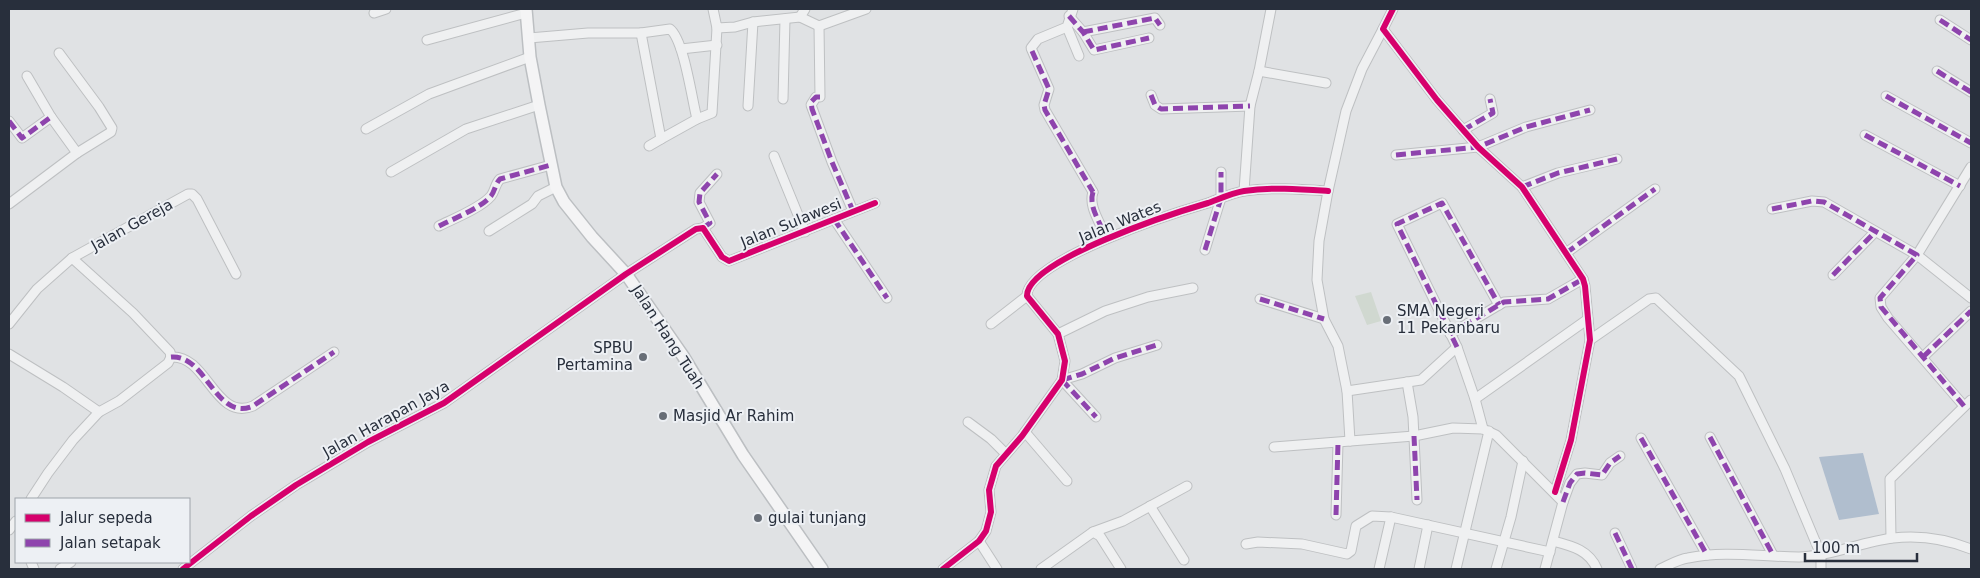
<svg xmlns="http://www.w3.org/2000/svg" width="1980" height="578" font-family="'DejaVu Sans',sans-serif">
	<rect width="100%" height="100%" fill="#e0e2e4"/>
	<polygon fill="#d0d8d0" points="1371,292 1381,321 1367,325 1355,296"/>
	<polygon fill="#b0bece" points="1863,453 1879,514 1839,520 1819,457"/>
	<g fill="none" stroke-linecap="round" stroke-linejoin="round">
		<g stroke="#bec0c2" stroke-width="11">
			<g id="minor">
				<polyline points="713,9 717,28 735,27 753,22 800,17 819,26 866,9"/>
				<polyline points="1073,9 1067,27 1038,39 1031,48 1049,89 1044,105 1045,110 1093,192"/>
				<polyline points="1393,9 1383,29 1437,100 1478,147 1522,187 1583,279 1585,286 1590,340 1571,440 1555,492"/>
				<polyline points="374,13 386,9"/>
				<polyline points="1069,16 1083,32 1094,50 1149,38"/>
				<polyline points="800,17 805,9"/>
				<polyline points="1940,20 1971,40"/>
				<polyline points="819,26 820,97 816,97 811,105 832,162 853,211"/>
				<polyline points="1067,27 1079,56"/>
				<polyline points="1083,32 1155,18 1160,25"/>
				<polyline points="641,33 661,139 697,119 712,113 717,28"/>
				<path d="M 529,38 L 588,33 L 641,33 L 670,29 C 684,40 692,100 697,119"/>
				<polyline points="427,40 526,13"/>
				<polyline points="681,49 717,45"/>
				<polyline points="59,53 99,107 112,128 111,132 77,153"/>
				<polyline points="1259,71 1326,83"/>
				<polyline points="1937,71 1971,92"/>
				<polyline points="1151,95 1155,105 1161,109 1250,106"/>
				<polyline points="1886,96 1971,143"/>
				<polyline points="783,99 785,19"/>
				<polyline points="748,106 753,22"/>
				<polyline points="9,121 22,138 51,117"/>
				<polyline points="366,129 429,94 530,57"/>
				<polyline points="1463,130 1493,113 1490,99"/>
				<polyline points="1865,135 1960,186"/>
				<polyline points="649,146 661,139"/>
				<polyline points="1396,155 1478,147 1526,127 1590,110"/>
				<polyline points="774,156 805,232"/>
				<polyline points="391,172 466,129 539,105"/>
				<polyline points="1522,187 1558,173 1617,159"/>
				<polyline points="1244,191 1250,106 1259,71 1271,9"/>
				<path d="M 1093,192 C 1088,207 1101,223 1106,238"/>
				<polyline points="9,204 77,153 51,117 27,76"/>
				<polyline points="1772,209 1812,201 1824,202 1917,255 1971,298"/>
				<polyline points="834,219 887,298"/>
				<path d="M 439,226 C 453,219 481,208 491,196 C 495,191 495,184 500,179 L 551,165"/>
				<polyline points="703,228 710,223 699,202 700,193 717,174"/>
				<polyline points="489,231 532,204 538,196 556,187"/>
				<polyline points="1205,250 1221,198 1221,172"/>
				<polyline points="1566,253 1655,189"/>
				<polyline points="72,258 133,313 170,352 171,357"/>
				<polyline points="1833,275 1875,232"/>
				<polyline points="1260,299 1324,319"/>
				<polyline points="9,324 37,289 72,258 188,194 192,194 197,199 236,274"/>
				<polyline points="991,324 1027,296"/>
				<polyline points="1058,334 1105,311 1148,297 1193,288"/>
				<polyline points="1450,334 1504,302 1548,299 1583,279"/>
				<polyline points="1590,340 1649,299 1656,298 1739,376 1785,469 1821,555 1821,569"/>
				<polyline points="9,354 63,387 99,412"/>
				<path d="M 171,357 C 207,354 215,422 253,406 L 334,352"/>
				<polyline points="1923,357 1971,311"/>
				<polyline points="1062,380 1082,374 1115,358 1157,345"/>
				<polyline points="1062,380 1096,417"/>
				<polyline points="1407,382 1413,417 1417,500"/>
				<polyline points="1347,391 1421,380 1457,347"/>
				<polyline points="1475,399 1588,319"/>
				<polyline points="1964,406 1888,318 1881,307 1880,298 1917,255 1971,167"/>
				<polyline points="968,422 991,439 1006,454"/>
				<polyline points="1483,429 1475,399 1457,347 1397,224 1442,203 1499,305"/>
				<polyline points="1025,432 1067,481"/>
				<polyline points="1710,437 1773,555"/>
				<polyline points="1641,438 1707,555"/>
				<polyline points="1350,441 1347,391 1338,346 1324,319 1317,280 1319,241 1328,191 1346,111 1362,69 1383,29"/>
				<polyline points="1274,447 1414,436 1453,428 1483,429 1496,435 1563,502 1545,569"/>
				<polyline points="31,499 48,473 73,440 99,412 119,401 168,363 171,357"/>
				<polyline points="1563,502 1570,483 1577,474 1585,473 1602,475 1610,463 1620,456"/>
				<polyline points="1150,506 1184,560"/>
				<polyline points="1336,515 1338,443"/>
				<polyline points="9,530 16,521"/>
				<polyline points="1093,532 1123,521 1187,486"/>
				<polyline points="1615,533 1632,569"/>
				<polyline points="1891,538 1890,479 1971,400"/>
				<polyline points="979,541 997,569"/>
				<path d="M 1553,541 C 1572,546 1589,550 1597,569"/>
				<polyline points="1246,544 1258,542 1302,544 1347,554 1351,551 1356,526 1372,516 1391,517 1550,552"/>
				<polyline points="31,562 34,569"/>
				<polyline points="60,569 71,562"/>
				<polyline points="183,569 251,516 296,485 368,442 444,403 626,274 696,229 703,228 722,257 729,261 875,203"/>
				<path d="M 943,569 L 979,541 L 986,531 L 991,512 L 989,490 L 996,466 L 1022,436 L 1062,380 L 1065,361 L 1058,334 L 1027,296 C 1026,260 1177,212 1208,203 C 1219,199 1232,193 1244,191 C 1272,187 1299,189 1328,191"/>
				<polyline points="1041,569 1093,532 1100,536 1121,569"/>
				<polyline points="1379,569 1391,517"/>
				<polyline points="1419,569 1428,525"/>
				<polyline points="1456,569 1489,431"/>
				<polyline points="1496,569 1511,517 1523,461"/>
				<path d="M 1660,569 C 1669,565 1679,559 1688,558 C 1725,550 1762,557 1799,557 C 1831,556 1861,542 1893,538 C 1919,535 1946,539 1971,549"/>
			</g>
		</g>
		<g stroke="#bcbfc2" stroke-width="14">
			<polyline id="major" points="526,9 530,57 539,105 556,187 564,202 592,237 626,274 683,356 743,455 822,569"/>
		</g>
		<use href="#minor" stroke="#eff0f1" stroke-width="9"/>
		<use href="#major" stroke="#f4f4f5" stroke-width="11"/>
		<g stroke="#8e44ad" stroke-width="5" stroke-dasharray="10 5" stroke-linecap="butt">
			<polyline points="1069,16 1083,32 1094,50 1149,38"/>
			<polyline points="1940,20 1971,40"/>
			<polyline points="1083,32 1155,18 1160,25"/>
			<polyline points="1032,51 1049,89 1044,105 1045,110 1093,192"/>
			<polyline points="1937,71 1971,92"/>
			<polyline points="1151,95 1155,105 1161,109 1250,106"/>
			<polyline points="1886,96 1971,143"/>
			<polyline points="820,97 816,97 811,102 812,109 832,162 853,211"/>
			<polyline points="9,121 22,138 51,117"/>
			<polyline points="1463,130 1493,113 1490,99"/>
			<polyline points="1865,135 1960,186"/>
			<polyline points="1396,155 1478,147 1526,127 1590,110"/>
			<polyline points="1522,187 1558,173 1617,159"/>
			<path d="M 1093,192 C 1088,207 1101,223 1106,238"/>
			<polyline points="1772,209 1812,201 1824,202 1917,255 1880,298 1881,307 1964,406"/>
			<polyline points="834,219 887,298"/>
			<path d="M 439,226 C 453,219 481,208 491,196 C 495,191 495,184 500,179 L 551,165"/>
			<polyline points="703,228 710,223 699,202 700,193 717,174"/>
			<polyline points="1205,250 1221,198 1221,172"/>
			<polyline points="1566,253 1655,189"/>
			<polyline points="1833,275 1875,232"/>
			<polyline points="1260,299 1324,319"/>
			<polyline points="1450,334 1504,302 1548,299 1583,279"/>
			<polyline points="1457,347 1397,224 1442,203 1499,305"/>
			<path d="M 171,357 C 207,354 215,422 253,406 L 334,352"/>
			<polyline points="1923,357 1971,311"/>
			<polyline points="1062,380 1082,374 1115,358 1157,345"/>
			<polyline points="1062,380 1096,417"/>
			<polyline points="1414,436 1417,500"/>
			<polyline points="1710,437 1773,555"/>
			<polyline points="1641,438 1707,555"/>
			<polyline points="1563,502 1570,483 1577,474 1585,473 1602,475 1610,463 1620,456"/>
			<polyline points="1336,515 1338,443"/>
			<polyline points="1615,533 1632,569"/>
		</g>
		<g stroke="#edf0f4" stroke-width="9">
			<g id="cycleway">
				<polyline points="1393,9 1383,29 1437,100 1478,147 1522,187 1583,279 1585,286 1590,340 1571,440 1555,492"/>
				<polyline points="183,569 251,516 296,485 368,442 444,403 626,274 696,229 703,228 722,257 729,261 875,203"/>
				<path d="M 943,569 L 979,541 L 986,531 L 991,512 L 989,490 L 996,466 L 1022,436 L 1062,380 L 1065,361 L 1058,334 L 1027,296 C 1026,260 1177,212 1208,203 C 1219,199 1232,193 1244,191 C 1272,187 1299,189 1328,191"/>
			</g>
		</g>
		<use href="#cycleway" stroke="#d6006c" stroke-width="6"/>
	</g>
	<g fill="#686e77" stroke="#edf0f4" stroke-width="2">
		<circle cx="1387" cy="320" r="5"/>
		<circle cx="643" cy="357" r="5"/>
		<circle cx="663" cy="416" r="5"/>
		<circle cx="758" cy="518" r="5"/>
	</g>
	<g text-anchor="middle" stroke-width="4" stroke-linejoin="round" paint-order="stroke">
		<g font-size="15" fill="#282f3c" stroke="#edf0f4">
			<text transform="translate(1120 222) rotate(-22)" y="5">Jalan Wates</text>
			<text transform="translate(791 223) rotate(-22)" y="5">Jalan Sulawesi</text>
			<text transform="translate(132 225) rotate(-29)" y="5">Jalan Gereja</text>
			<text transform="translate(668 337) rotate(57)" y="5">Jalan Hang Tuah</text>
			<text transform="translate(386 419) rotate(-29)" y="5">Jalan Harapan Jaya</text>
		</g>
		<g font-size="15" fill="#282f3c" stroke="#edf0f4" text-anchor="start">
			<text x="1397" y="316">SMA Negeri<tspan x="1397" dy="17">11 Pekanbaru</tspan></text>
			<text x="633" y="353" text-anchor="end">SPBU<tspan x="633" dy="17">Pertamina</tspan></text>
			<text x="673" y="421">Masjid Ar Rahim</text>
			<text x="768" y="523">gulai tunjang</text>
		</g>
	</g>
	<rect width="1980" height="578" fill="none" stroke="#282f3c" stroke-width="20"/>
	<rect x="15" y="498" width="175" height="65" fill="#edf0f4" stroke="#9ea3aa"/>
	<rect x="25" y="514" width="25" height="8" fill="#d6006c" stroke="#9ea3aa"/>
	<text x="60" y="523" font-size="15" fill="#282f3c">Jalur sepeda</text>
	<rect x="25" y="539" width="25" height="8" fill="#8e44ad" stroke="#9ea3aa"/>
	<text x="60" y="548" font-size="15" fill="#282f3c">Jalan setapak</text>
	<path d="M1805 553v8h112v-8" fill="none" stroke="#282f3c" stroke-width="2.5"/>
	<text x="1812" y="553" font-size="15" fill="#282f3c" stroke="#edf0f4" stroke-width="4" paint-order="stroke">100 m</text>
</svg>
